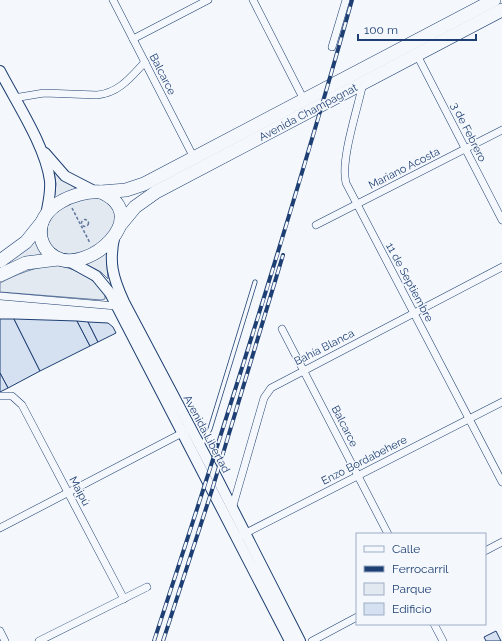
<svg xmlns="http://www.w3.org/2000/svg" width="502" height="641" font-family="Raleway,sans-serif">
	<rect width="100%" height="100%" fill="#f4f7fb"/>
	<g fill="#e3e9f0" stroke="#687fa3">
		<polygon points="54,171 64,180 77,189 54,201 56,184"/>
		<polygon points="102,198 115,210 115,226 101,244 76,255 62,254 51,246 47,238 47,226 54,214 76,199"/>
		<polygon points="36,239 45,255 0,271 0,266"/>
		<polygon points="108,250 107,266 108,279 101,272 82,262"/>
		<path d="M 52,265 C 74,267 91,276 105,293 L 105,299 L 101,300 L 0,292 L 0,283 C 17,274 33,268 52,265 Z"/>
	</g>
	<g fill="#d5e0f0" stroke="#1d3f73">
		<polygon points="0,319 14,319 40,371 8,388 0,373"/>
		<polygon points="14,319 77,321 90,346 40,371"/>
		<polygon points="77,321 88,322 98,342 90,346"/>
		<polygon points="88,322 108,323 113,327 116,333 98,342"/>
		<polygon points="0,373 8,388 0,392"/>
		<polygon points="496,631 501,641 486,641 484,637"/>
	</g>
	<g fill="none" stroke-linecap="round" stroke-linejoin="round">
		<g stroke="#1d3f73" stroke-width="5">
			<polyline id="lane" points="201,446 210,429 255,282"/>
		</g>
		<g stroke="#1d3f73" stroke-width="8">
			<g id="street">
				<polyline points="113,0 194,158"/>
				<polyline points="253,0 304,100"/>
				<polyline points="133,39 208,0"/>
				<polyline points="332,47 346,0"/>
				<polyline points="417,55 502,220"/>
				<path d="M 363,83 C 358,108 340,160 346,183 L 502,482"/>
				<path d="M 14,98 L 44,93 L 97,95 C 119,93 131,77 145,62"/>
				<polyline points="316,225 502,130"/>
				<polyline points="0,296 116,306"/>
				<polyline points="282,329 388,534"/>
				<polyline points="0,396 12,396 22,405 124,599"/>
				<polyline points="232,509 264,398 271,388 502,267"/>
				<polyline points="0,528 186,431"/>
				<polyline points="242,535 502,402"/>
				<polyline points="485,551 502,542"/>
				<polyline points="434,624 443,641"/>
				<polyline points="0,631 5,641"/>
				<polyline points="39,641 147,587"/>
				<polyline points="312,641 357,617"/>
			</g>
		</g>
		<g stroke="#1d3f73" stroke-width="12">
			<g id="secondary">
				<path d="M 0,71 C 16,102 46,147 50,181 C 51,193 48,204 46,215"/>
				<polyline points="45,153 65,176 96,192"/>
				<path d="M 115,234 C 108,262 113,278 124,302 L 216,476 L 300,641"/>
				<polyline points="67,260 96,276 110,293 290,641"/>
			</g>
		</g>
		<g stroke="#1d3f73" stroke-width="14">
			<g id="highway">
				<polyline points="101,192 126,190 144,184 494,0"/>
				<path d="M 101,192 C 155,216 87,276 55,257 C 48,253 43,246 41,238 C 35,207 76,190 101,192 Z"/>
				<polyline points="121,224 135,207 156,192 502,10"/>
				<polyline points="0,261 26,242 42,222"/>
				<polyline points="0,275 26,263 58,259"/>
			</g>
		</g>
		<g stroke="#5e769c" stroke-width="1.5" stroke-dasharray="3 2" stroke-linecap="butt">
			<polyline points="72,208 90,243"/>
			<circle cx="85" cy="223" r="3.5"/>
		</g>
		<use href="#lane" stroke="#f4f7fb" stroke-width="3.5"/>
		<use href="#street" stroke="#f4f7fb" stroke-width="7"/>
		<use href="#secondary" stroke="#f4f7fb" stroke-width="10"/>
		<use href="#highway" stroke="#f4f7fb" stroke-width="13"/>
		<g stroke="#1d3f73" stroke-width="4">
			<g id="rail">
				<path d="M 154,641 C 224,428 292,215 352,0"/>
				<polyline points="163,641 212,490 283,255"/>
			</g>
		</g>
		<use href="#rail" stroke="#f4f7fb" stroke-width="2.5" stroke-dasharray="8" stroke-linecap="butt"/>
	</g>
	<g text-anchor="middle" stroke-width="3" stroke-linejoin="round" paint-order="stroke">
		<g font-size="11" fill="#1d3f73" stroke="#f4f7fb">
			<text transform="translate(163 74) rotate(63)" y="4">Balcarce</text>
			<text transform="translate(308 112) rotate(-28)" y="4">Avenida Champagnat</text>
			<text transform="translate(469 132) rotate(63)" y="4">3 de Febrero</text>
			<text transform="translate(404 168) rotate(-27)" y="4">Mariano Acosta</text>
			<text transform="translate(410 282) rotate(62)" y="4">11 de Septiembre</text>
			<text transform="translate(324 347) rotate(-27)" y="4">Bahía Blanca</text>
			<text transform="translate(345 426) rotate(63)" y="4">Balcarce</text>
			<text transform="translate(207 434) rotate(62)" y="4">Avenida Libertad</text>
			<text transform="translate(364 460) rotate(-27)" y="4">Enzo Bordabehere</text>
			<text transform="translate(80 491) rotate(62)" y="4">Maipú</text>
		</g>
	</g>
	<rect x="356" y="533" width="130" height="92" fill="#f4f7fb" stroke="#9eadc5"/>
	<rect x="364" y="546" width="20" height="6" fill="#f4f7fb" stroke="#9eadc5"/>
	<text x="392" y="553" font-size="12" fill="#1d3f73">Calle</text>
	<rect x="364" y="566" width="20" height="6" fill="#1d3f73" stroke="#9eadc5"/>
	<text x="392" y="573" font-size="12" fill="#1d3f73">Ferrocarril</text>
	<rect x="364" y="583" width="20" height="12" fill="#e3e9f0" stroke="#9eadc5"/>
	<text x="392" y="593" font-size="12" fill="#1d3f73">Parque</text>
	<rect x="364" y="603" width="20" height="12" fill="#d5e0f0" stroke="#9eadc5"/>
	<text x="392" y="613" font-size="12" fill="#1d3f73">Edificio</text>
	<path d="M358 34v6h118v-6" fill="none" stroke="#1d3f73" stroke-width="2"/>
	<text x="364" y="34" font-size="12" fill="#1d3f73" stroke="#f4f7fb" stroke-width="3" paint-order="stroke">100 m</text>
</svg>
